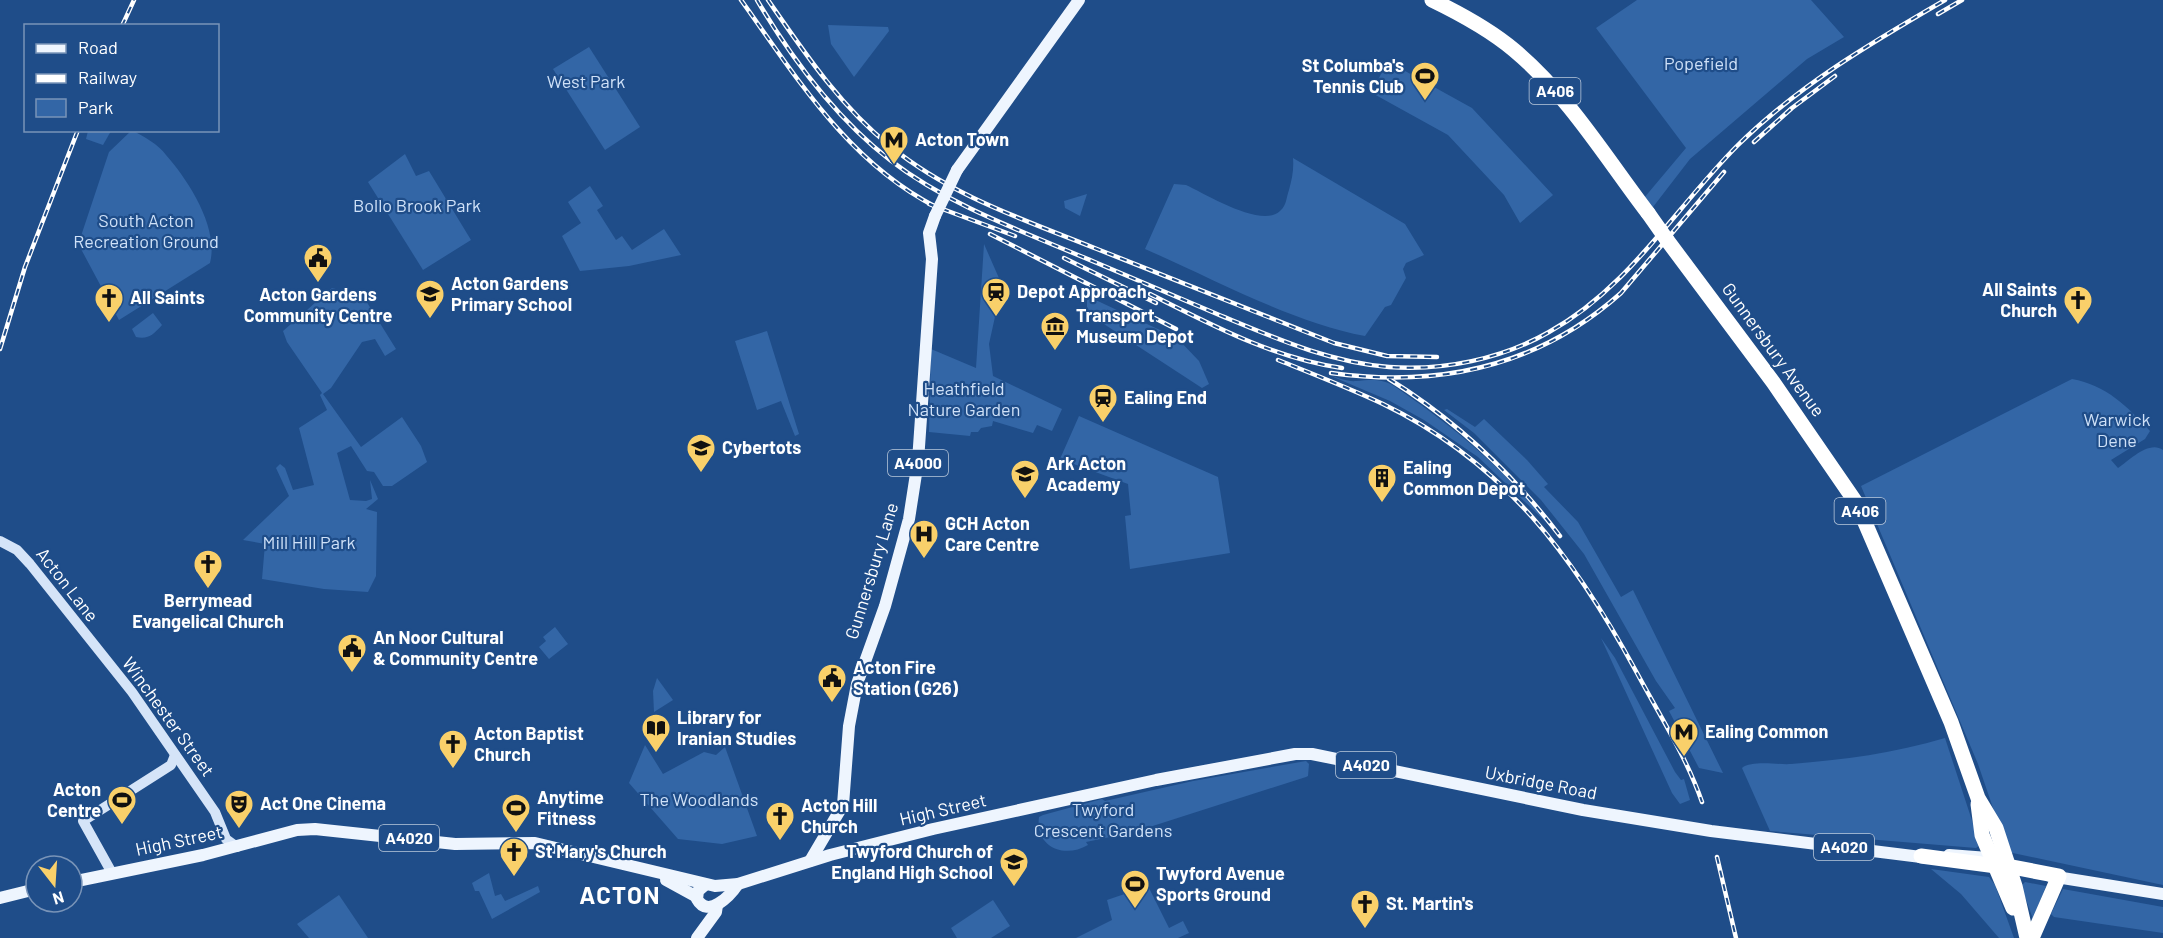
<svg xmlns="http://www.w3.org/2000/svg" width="2163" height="938" font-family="Barlow,sans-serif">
	<rect width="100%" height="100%" fill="#1f4d89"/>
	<g fill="#3366a6">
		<polygon points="1637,0 1811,0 1844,37 1807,59 1690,159 1653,207 1644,198 1686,148 1596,28"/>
		<polygon points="828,25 888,27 889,31 854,77 831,44"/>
		<polygon points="589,47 640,127 605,150 553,69"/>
		<polygon points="1387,61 1472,108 1553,195 1520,223 1504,195 1448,135 1372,93"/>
		<path d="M 132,130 C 144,137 158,144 166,155 C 189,181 219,228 210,263 L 119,320 L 81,249 L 81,236 L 109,152 Z"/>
		<polygon points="88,131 109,130 111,131 103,145 86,139"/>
		<polygon points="405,154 416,176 429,171 471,240 423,270 368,182"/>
		<path d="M 1293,158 L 1405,224 L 1424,255 L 1406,263 L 1403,269 L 1406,278 L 1391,305 L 1385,307 L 1365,336 C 1293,323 1212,278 1145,249 L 1174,184 L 1186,185 C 1206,194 1262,229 1280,211 C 1287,205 1286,198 1289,190 C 1292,179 1294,170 1293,158 Z"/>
		<polygon points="590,186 603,206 597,210 616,240 622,236 632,250 664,229 681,255 629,266 580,271 562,236 581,223 568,202"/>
		<polygon points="1087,194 1080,216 1065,208 1064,201"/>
		<polygon points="984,244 1002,285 989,344 993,376 1062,409 1052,431 1037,425 1033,433 993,421 992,426 981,428 978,432 971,432 970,436 929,432 931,349 976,368"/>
		<polygon points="332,288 363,296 396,349 385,356 375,339 362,342 331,388 323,394 361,447 402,417 421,446 427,462 392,486 383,486 374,472 367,471 351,446 337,453 350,500 366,501 372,499 370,480 378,499 366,509 377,512 376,576 368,592 324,589 262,579 265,544 243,540 289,496 276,468 280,464 285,468 293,490 314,485 299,428 327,410 320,395 322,393 287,342 283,331"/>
		<polygon points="1087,296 1177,338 1199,361 1209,384 1202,388 1087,313"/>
		<path d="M 153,313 L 162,325 C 154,334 148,340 136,337 L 132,329 Z"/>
		<polygon points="767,331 799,434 795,436 781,401 757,410 735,341"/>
		<path d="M 1331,376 C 1339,378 1349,382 1356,381 C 1370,380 1381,378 1394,386 C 1458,430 1501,466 1551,527 L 1478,457 L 1424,420 L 1390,401 Z"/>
		<path d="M 2072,379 C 2106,385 2127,406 2150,431 L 2145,439 L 2111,460 L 2118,468 C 2130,460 2149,440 2163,450 L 2163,885 L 2008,852 L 1978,764 L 1861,486 Z"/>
		<polygon points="1447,409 1475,427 1484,419 1527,460 1548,484 1544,487 1578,522 1621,597 1633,590 1723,773 1699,768 1669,711 1675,708 1656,681 1584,554 1541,500 1474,433 1444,410"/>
		<polygon points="1079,416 1218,477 1230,553 1130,569 1125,516 1131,515 1128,484 1060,459"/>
		<polygon points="555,627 568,644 549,659 539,647 546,641 543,637"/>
		<polygon points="1601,638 1615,658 1675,772 1681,780 1684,779 1690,800 1680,804 1672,793"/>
		<polygon points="657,678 673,700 654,712 653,691"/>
		<path d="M 1945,738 L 1980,845 L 1976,848 L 1770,831 L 1742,768 C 1752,760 1778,765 1791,764 C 1843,760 1895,753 1945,738 Z"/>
		<polygon points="645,745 663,774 704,752 716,755 725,747 757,836 722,844 678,839 629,783"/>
		<path d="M 1306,761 L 1309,764 L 1308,776 L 1306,777 L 1134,832 L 1086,842 L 1088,845 C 1064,859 1035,847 1039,817 L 1043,815 L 1102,799 L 1105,801 L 1193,781 Z"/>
		<polygon points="1931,869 1989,877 1995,885 2014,938 1999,938 1961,894"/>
		<polygon points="489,873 495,896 501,894 505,901 538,886 540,892 492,919 479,891 475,891 472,883"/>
		<polygon points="2025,882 2046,886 2033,919 2021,886"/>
		<polygon points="1148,886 1169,928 1183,921 1189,933 1178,938 1076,938 1112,920 1107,900"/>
		<polygon points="2063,889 2163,907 2163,933 2054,917 2051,914"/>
		<polygon points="339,895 368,938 309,938 297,924"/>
		<polygon points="993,900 1010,926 991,938 957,938 951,928"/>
	</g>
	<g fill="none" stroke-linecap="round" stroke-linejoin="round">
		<g stroke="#d5e4f8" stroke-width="10">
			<polyline points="0,541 17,550 30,564 132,692 215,812 226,839 237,847"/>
			<polyline points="112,873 83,821 171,765 175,755"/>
		</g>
		<g stroke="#eef5fe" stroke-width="12">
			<polyline points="957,170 1079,0"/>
			<polyline points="1949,855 1988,858"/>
			<polyline points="810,861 843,805 849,726 857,684 885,606 909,519 918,461 932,259 929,233 935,216"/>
			<polyline points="2050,876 2163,894"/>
			<polyline points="666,880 697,897"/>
			<polyline points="72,882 203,855 297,830 315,829 455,844 535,843 715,886 738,884 830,855 933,829 1156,780 1295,754 1312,754 1583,810 1711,831 1929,858"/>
			<path d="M 705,885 L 698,891 L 697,899 C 708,919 730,896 738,884"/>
			<polyline points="0,898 36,889"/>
			<polyline points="697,938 716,912 717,905"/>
		</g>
		<g stroke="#fff" stroke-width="15">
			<path d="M 1432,0 C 1461,14 1489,29 1514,50 C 1568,95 1606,158 1648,213"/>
			<polyline points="1667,240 1773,382 1857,504 1951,722 1978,798 1996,828 2015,886 2027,938"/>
			<polyline points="1978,804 1982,835 2013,908"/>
			<polyline points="1921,856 2004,867"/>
			<polyline points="2002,865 2059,876 2032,938"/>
		</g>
		<g stroke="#fff" stroke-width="4.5">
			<g id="rail">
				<path d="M 741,0 C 797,78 848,162 936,207"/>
				<path d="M 757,0 C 792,59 836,118 890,160 C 951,207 1027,233 1097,263 C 1137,280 1177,297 1217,314 C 1273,337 1327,362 1389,367 C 1443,371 1502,359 1549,332 C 1629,288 1675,208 1738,145 C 1799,85 1871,43 1945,0"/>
				<path d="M 768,0 C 804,52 840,106 890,146 C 951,196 1025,220 1097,249 C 1176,280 1254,312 1334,343 L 1387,356 L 1437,357"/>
				<polyline points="1938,14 1962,0"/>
				<polyline points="122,26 134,0"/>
				<polyline points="1754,142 1792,108 1835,76"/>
				<polyline points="929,204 1015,236"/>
				<polyline points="990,234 1176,329"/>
				<polyline points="1064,258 1156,303"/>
				<path d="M 1150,294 C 1212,325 1273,358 1342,368"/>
				<polyline points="0,349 25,267 78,130"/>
				<path d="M 1278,360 C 1313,374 1349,388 1383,404 C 1505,463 1574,557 1637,673 C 1660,716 1686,756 1702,802"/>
				<path d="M 1331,373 C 1440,388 1538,367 1621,293 L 1724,172"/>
				<path d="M 1389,379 C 1455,420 1513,474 1560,536"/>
				<polyline points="1717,857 1736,938"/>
			</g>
		</g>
		<use href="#rail" stroke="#1f4d89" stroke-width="2" stroke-dasharray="7" stroke-linecap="butt"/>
		<polyline stroke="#eef5fe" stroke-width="12" points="935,216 957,170"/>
		<polyline stroke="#fff" stroke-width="15" points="1648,213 1667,240"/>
	</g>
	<defs>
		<g id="stadium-pin" transform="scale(1.5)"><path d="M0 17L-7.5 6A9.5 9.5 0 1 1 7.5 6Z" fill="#f9d06a" stroke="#1f4d89"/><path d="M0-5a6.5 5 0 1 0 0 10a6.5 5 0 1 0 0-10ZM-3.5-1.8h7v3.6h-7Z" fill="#111"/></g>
		<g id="metro-pin" transform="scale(1.5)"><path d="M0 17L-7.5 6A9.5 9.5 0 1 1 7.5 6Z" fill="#f9d06a" stroke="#1f4d89"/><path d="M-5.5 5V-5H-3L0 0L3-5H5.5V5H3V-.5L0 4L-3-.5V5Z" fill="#111"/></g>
		<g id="civic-pin" transform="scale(1.5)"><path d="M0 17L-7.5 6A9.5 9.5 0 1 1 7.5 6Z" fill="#f9d06a" stroke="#1f4d89"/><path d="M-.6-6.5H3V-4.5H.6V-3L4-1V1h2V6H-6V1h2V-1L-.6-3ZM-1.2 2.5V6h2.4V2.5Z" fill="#111"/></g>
		<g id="station-pin" transform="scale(1.5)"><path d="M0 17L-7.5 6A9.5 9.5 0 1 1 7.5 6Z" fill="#f9d06a" stroke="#1f4d89"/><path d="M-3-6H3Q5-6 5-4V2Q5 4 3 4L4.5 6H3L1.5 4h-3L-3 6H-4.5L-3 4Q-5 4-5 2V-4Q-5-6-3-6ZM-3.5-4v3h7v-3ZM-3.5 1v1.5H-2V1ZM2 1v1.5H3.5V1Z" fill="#111"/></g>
		<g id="school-pin" transform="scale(1.5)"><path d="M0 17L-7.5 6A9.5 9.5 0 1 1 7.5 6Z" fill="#f9d06a" stroke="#1f4d89"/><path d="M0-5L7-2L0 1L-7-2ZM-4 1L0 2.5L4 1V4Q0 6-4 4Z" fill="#111"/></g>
		<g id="church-pin" transform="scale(1.5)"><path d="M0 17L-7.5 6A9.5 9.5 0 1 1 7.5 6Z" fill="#f9d06a" stroke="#1f4d89"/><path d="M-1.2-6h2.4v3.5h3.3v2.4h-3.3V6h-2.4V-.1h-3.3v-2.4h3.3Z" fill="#111"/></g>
		<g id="museum-pin" transform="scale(1.5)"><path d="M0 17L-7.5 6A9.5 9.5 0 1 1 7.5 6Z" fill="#f9d06a" stroke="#1f4d89"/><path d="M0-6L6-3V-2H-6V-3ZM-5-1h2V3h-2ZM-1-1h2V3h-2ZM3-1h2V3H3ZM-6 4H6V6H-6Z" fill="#111"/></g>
		<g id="building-pin" transform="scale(1.5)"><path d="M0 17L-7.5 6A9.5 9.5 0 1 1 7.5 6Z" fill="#f9d06a" stroke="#1f4d89"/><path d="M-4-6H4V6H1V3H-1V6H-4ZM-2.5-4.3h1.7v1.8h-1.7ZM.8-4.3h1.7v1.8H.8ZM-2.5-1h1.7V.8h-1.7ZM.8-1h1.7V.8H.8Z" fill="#111"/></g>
		<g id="hospital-pin" transform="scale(1.5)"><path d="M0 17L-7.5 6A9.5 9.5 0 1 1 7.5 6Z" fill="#f9d06a" stroke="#1f4d89"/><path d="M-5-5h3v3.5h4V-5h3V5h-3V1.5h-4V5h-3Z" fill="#111"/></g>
		<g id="library-pin" transform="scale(1.5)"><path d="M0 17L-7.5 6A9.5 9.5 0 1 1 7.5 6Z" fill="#f9d06a" stroke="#1f4d89"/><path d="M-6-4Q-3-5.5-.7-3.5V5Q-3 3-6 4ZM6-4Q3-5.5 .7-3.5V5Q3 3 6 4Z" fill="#111"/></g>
		<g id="theatre-pin" transform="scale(1.5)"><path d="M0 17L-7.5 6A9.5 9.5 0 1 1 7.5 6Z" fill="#f9d06a" stroke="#1f4d89"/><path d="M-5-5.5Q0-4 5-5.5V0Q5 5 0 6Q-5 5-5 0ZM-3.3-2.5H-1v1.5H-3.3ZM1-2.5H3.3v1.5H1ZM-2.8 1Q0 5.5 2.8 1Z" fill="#111"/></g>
	</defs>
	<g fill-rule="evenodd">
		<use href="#stadium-pin" x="1425" y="76"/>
		<use href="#metro-pin" x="894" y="140"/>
		<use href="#civic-pin" x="318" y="258"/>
		<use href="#station-pin" x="996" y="292"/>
		<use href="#school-pin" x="430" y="294"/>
		<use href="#church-pin" x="109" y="298"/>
		<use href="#church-pin" x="2078" y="300"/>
		<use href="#museum-pin" x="1055" y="326"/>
		<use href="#station-pin" x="1103" y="398"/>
		<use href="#school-pin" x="701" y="448"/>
		<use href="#school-pin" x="1025" y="474"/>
		<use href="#building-pin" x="1382" y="478"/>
		<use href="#hospital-pin" x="924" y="534"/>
		<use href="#church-pin" x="208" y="564"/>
		<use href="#civic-pin" x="352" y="648"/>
		<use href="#civic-pin" x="832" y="678"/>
		<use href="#library-pin" x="656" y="728"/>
		<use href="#metro-pin" x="1684" y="732"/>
		<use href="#church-pin" x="453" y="744"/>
		<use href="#stadium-pin" x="122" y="800"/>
		<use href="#theatre-pin" x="239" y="804"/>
		<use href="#stadium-pin" x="516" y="808"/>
		<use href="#church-pin" x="780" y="816"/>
		<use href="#church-pin" x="514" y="852"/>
		<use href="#school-pin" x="1014" y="862"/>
		<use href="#stadium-pin" x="1135" y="884"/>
		<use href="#church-pin" x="1365" y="904"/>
	</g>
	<g text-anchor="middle" stroke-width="4.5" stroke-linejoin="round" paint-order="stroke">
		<g fill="#1f4d89" stroke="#bccadc" stroke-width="1.5">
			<rect x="1529.5" y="78" width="51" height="26" rx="4.5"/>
			<rect x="888" y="450" width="60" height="26" rx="4.5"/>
			<rect x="1834.5" y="498" width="51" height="26" rx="4.5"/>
			<rect x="1336" y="752" width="60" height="26" rx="4.5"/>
			<rect x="379" y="825" width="60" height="26" rx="4.5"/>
			<rect x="1814" y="834" width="60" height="26" rx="4.5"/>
		</g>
		<g font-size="16" font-weight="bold" fill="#fff">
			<text x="1555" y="97">A406</text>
			<text x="918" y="469">A4000</text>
			<text x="1860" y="517">A406</text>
			<text x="1366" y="771">A4020</text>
			<text x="409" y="844">A4020</text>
			<text x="1844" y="853">A4020</text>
		</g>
		<g font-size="18" fill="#cfe1f8" stroke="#1f4d89">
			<text x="1701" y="70">Popefield</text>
			<text x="586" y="88">West Park</text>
			<text x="417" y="212">Bollo Brook Park</text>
			<text x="146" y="227">South Acton<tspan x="146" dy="21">Recreation Ground</tspan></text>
			<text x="964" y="395">Heathfield<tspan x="964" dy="21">Nature Garden</tspan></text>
			<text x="2117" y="426">Warwick<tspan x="2117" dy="21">Dene</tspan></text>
			<text x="309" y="549">Mill Hill Park</text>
			<text x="699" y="806">The Woodlands</text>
			<text x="1103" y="816">Twyford<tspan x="1103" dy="21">Crescent Gardens</tspan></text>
		</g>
		<g font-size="18" font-weight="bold" fill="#fff" stroke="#1f4d89" text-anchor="start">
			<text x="1404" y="72" text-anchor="end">St Columba's<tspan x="1404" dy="21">Tennis Club</tspan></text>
			<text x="915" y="146">Acton Town</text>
			<text x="451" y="290">Acton Gardens<tspan x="451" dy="21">Primary School</tspan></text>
			<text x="2057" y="296" text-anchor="end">All Saints<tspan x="2057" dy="21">Church</tspan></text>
			<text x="1017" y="298">Depot Approach</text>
			<text x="318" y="301" text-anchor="middle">Acton Gardens<tspan x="318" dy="21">Community Centre</tspan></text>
			<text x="130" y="304">All Saints</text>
			<text x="1076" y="322">Transport<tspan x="1076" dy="21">Museum Depot</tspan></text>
			<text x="1124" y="404">Ealing End</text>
			<text x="722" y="454">Cybertots</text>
			<text x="1046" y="470">Ark Acton<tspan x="1046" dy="21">Academy</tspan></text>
			<text x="1403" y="474">Ealing<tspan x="1403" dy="21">Common Depot</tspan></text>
			<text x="945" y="530">GCH Acton<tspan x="945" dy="21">Care Centre</tspan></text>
			<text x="208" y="607" text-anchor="middle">Berrymead<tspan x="208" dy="21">Evangelical Church</tspan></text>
			<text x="373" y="644">An Noor Cultural<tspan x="373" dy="21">&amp; Community Centre</tspan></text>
			<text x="853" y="674">Acton Fire<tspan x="853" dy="21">Station (G26)</tspan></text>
			<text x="677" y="724">Library for<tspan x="677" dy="21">Iranian Studies</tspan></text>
			<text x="1705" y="738">Ealing Common</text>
			<text x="474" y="740">Acton Baptist<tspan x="474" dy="21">Church</tspan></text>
			<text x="101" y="796" text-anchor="end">Acton<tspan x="101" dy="21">Centre</tspan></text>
			<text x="537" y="804">Anytime<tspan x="537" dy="21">Fitness</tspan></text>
			<text x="260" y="810">Act One Cinema</text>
			<text x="801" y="812">Acton Hill<tspan x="801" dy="21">Church</tspan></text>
			<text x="535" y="858">St Mary's Church</text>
			<text x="993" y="858" text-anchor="end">Twyford Church of<tspan x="993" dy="21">England High School</tspan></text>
			<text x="1156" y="880">Twyford Avenue<tspan x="1156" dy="21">Sports Ground</tspan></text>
			<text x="1386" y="910">St. Martin's</text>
		</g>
		<g font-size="18" fill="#fff" stroke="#1f4d89">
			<text transform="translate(1773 350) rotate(54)" y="6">Gunnersbury Avenue</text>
			<text transform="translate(872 571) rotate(-73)" y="6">Gunnersbury Lane</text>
			<text transform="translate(67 585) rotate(52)" y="6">Acton Lane</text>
			<text transform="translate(168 717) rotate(54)" y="6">Winchester Street</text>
			<text transform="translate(1541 783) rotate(11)" y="6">Uxbridge Road</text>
			<text transform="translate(943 810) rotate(-13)" y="6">High Street</text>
			<text transform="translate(179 841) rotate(-12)" y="6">High Street</text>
		</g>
		<g font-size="24" font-weight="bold" letter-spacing="1.5" fill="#fff" stroke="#1f4d89">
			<text x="620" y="904">ACTON</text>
		</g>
	</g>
	<rect x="24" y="24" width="195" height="108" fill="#1f4d89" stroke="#7994b8" stroke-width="1.5"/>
	<rect x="36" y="44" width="30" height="9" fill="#eef5fe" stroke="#7994b8" stroke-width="1.5"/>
	<text x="78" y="54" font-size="18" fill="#ffffff">Road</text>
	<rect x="36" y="74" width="30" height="9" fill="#ffffff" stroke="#7994b8" stroke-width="1.5"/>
	<text x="78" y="84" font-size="18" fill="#ffffff">Railway</text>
	<rect x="36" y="99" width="30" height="18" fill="#3366a6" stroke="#7994b8" stroke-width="1.5"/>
	<text x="78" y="114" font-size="18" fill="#ffffff">Park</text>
	<g transform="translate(54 884) rotate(163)"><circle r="28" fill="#1f4d89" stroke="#7994b8" stroke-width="1.5"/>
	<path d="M0-4.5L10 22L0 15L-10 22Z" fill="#f9d06a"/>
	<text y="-9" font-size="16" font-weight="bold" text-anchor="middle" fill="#ffffff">N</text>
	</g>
</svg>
